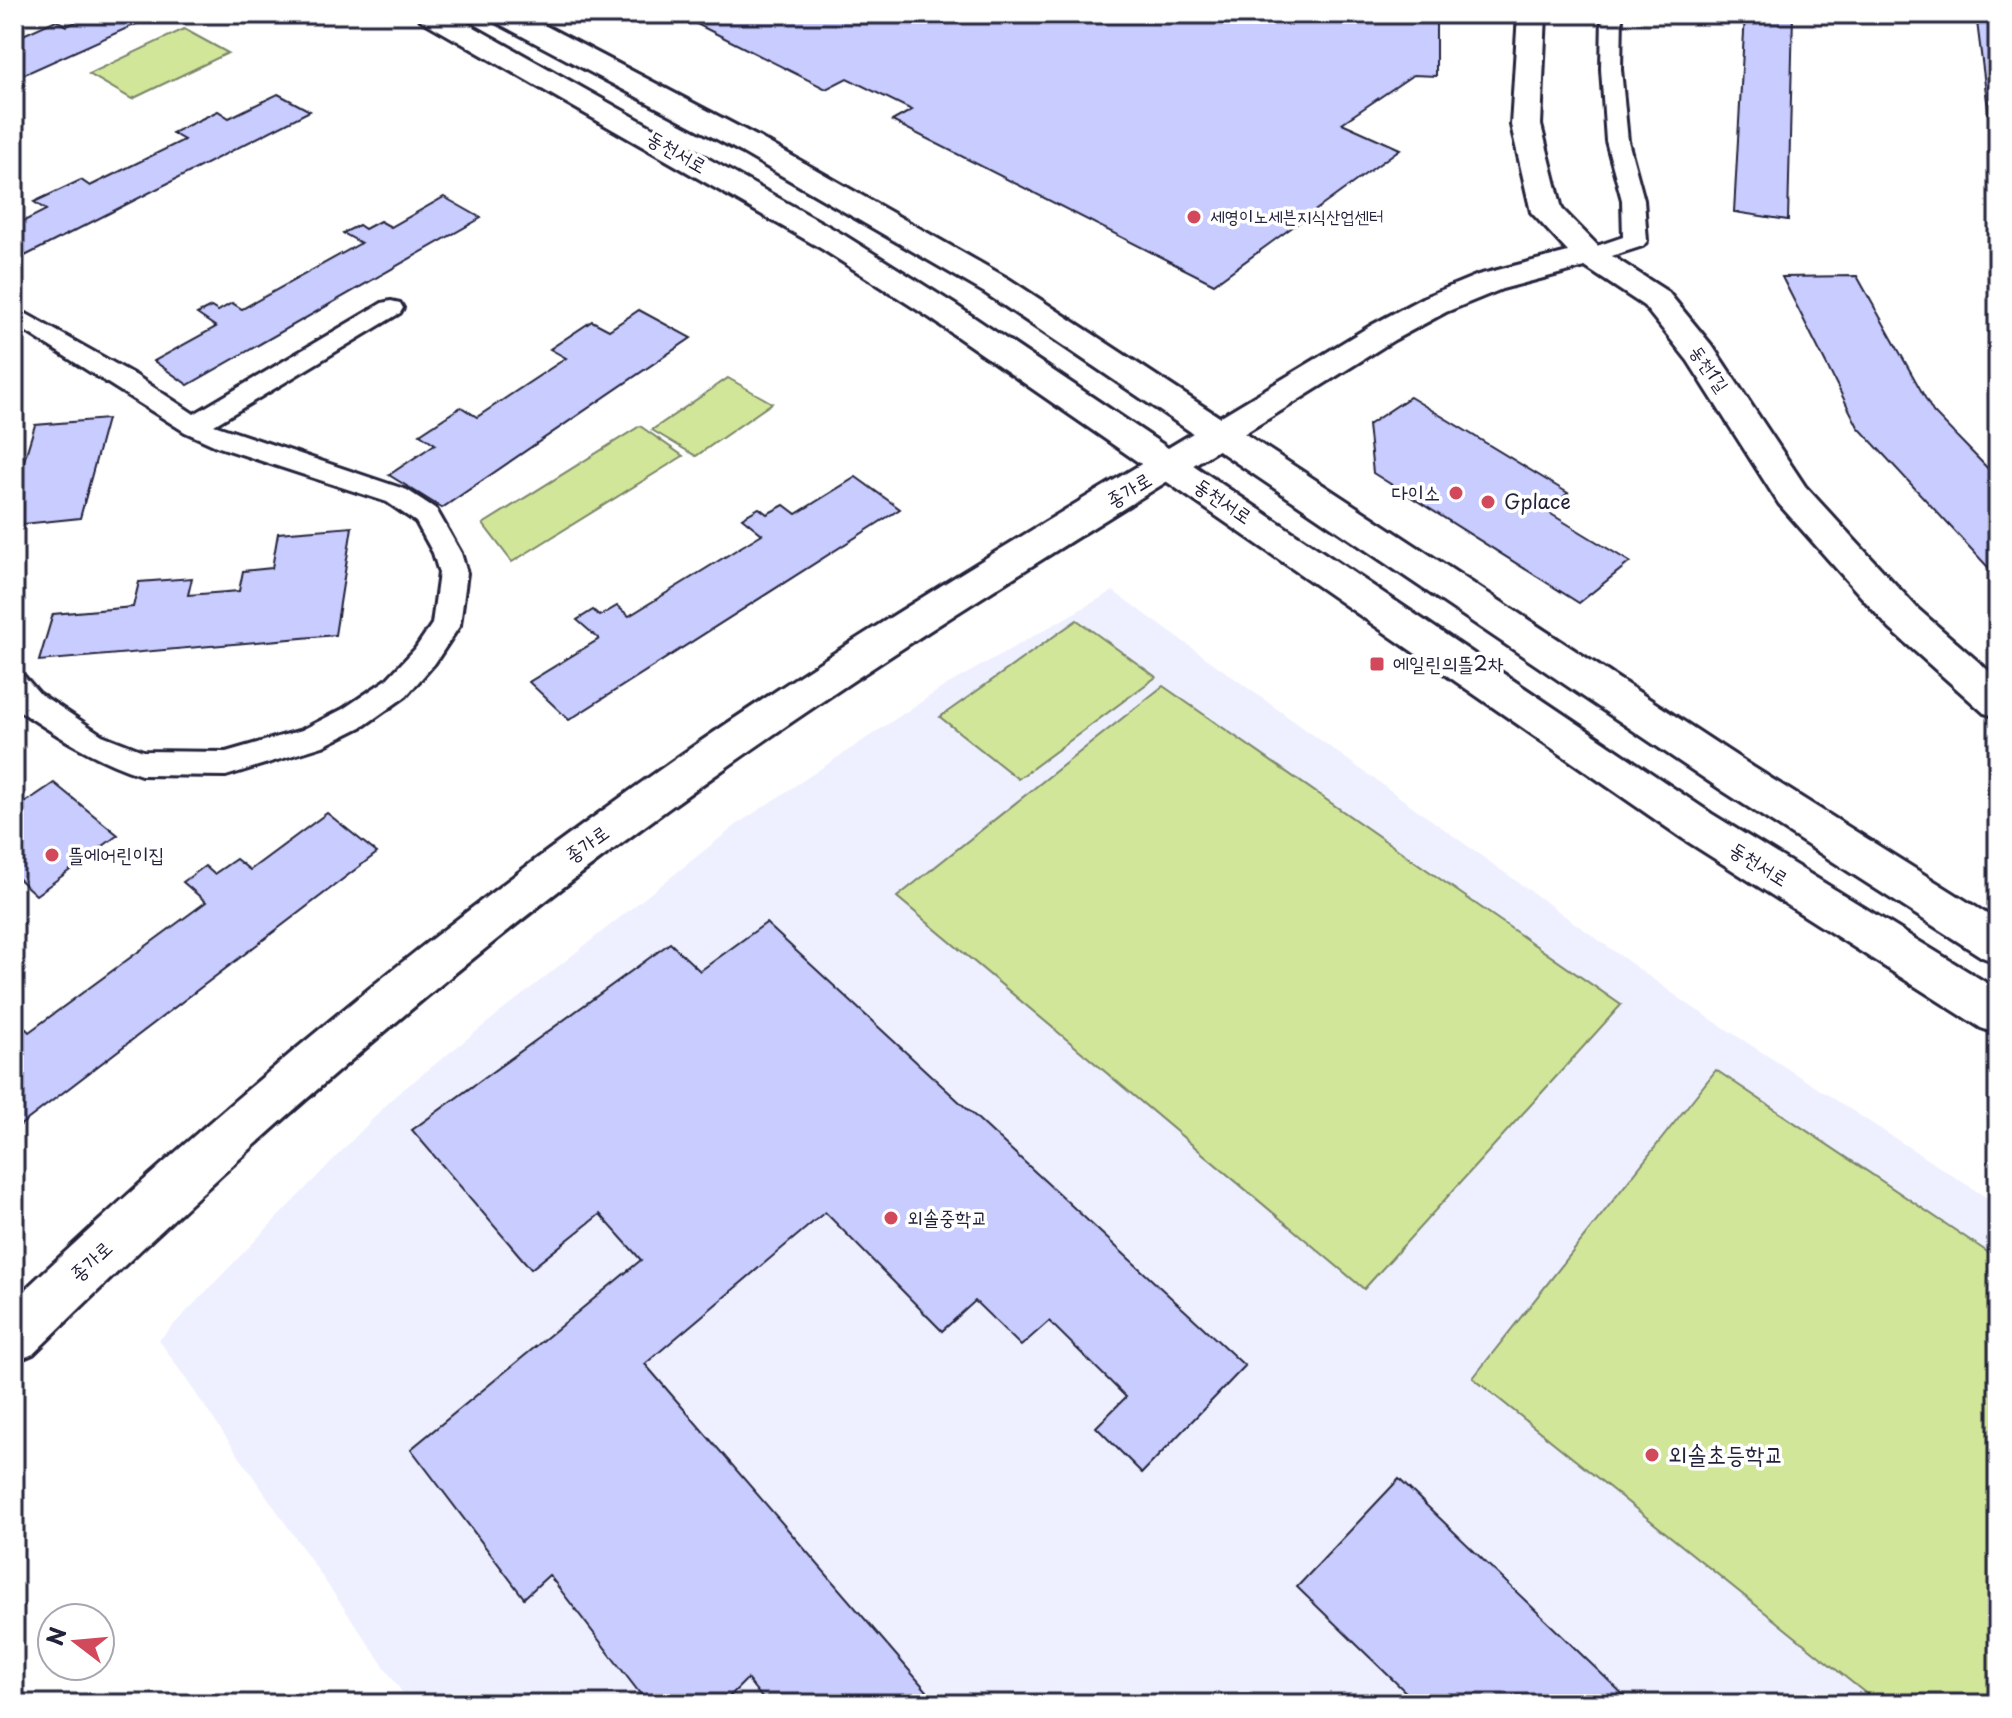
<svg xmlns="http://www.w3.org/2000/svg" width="2012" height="1718" font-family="'Playpen Sans','Poor Story',sans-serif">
	<rect width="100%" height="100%" fill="#fff"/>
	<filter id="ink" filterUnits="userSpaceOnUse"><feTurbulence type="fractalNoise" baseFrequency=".0125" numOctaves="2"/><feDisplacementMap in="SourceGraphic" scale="16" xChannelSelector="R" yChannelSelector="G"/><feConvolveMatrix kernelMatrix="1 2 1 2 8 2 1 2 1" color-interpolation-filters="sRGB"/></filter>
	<g filter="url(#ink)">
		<polygon fill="#eef0ff" points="1113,591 1686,1003 1998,1205 1998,1704 410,1704 159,1340 395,1096 739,823 945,686"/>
		<g fill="#d2e69a" stroke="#7a846a" stroke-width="2">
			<polygon points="184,29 228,53 132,99 89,74"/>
			<polygon points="728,378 772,403 696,456 652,430"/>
			<polygon points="640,426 683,456 512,562 483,524"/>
			<polygon points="1077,620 1156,677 1018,779 940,717"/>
			<polygon points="1163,686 1621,1005 1364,1289 897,897"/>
			<polygon points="1716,1070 1998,1259 1998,1704 1879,1704 1473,1378"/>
		</g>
		<g fill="#c8ccfe" stroke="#22223b" stroke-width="2">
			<polygon points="94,14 131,14 143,21 14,79 14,49 21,46 14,39 56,20 67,26"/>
			<polygon points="677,14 1436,14 1436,76 1413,75 1342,123 1400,149 1214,284 892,121 912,110 847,78 826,89"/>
			<polygon points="1745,14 1793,14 1788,220 1734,212"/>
			<polygon points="1976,14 1998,14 1998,188"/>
			<polygon points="278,94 310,111 19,259 14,255 14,226 46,210 34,202 81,180 90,186 184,140 172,133 218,111 229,118"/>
			<polygon points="444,197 481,218 188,385 154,361 216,327 197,314 211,307 218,311 232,303 242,309 361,243 343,233 359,225 365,229 380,221 391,227"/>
			<polygon points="1857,276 1933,412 1998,479 1998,578 1858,427 1782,277"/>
			<polygon points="639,310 691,338 442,508 389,475 435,444 420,434 461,407 477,417 566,358 550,349 592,321 609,330"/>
			<polygon points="1410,397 1568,493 1546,511 1630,562 1579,603 1373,473 1368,425"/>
			<polygon points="107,419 80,518 14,525 14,465 23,464 35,425"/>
			<polygon points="856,477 900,509 569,720 529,682 599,639 577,620 593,610 600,616 617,606 629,616 762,534 742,518 759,508 767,514 784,505 796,514"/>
			<polygon points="352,527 335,635 39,661 53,614 133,607 139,582 192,578 188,595 239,591 243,571 272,568 278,533"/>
			<polygon points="54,783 118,835 36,895 14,875 14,810"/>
			<polygon points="327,813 377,853 14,1130 14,1021 16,1019 29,1032 206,902 183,882 205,866 214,874 236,859 250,870"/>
			<polygon points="766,923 1245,1366 1142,1473 1096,1427 1126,1397 1049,1321 1021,1346 975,1301 942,1331 825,1212 645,1364 927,1691 915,1704 767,1704 747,1679 722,1704 648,1704 549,1575 524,1598 411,1449 641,1260 600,1214 531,1269 412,1130 670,943 700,971"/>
			<polygon points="1399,1479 1633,1704 1418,1704 1297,1587"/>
		</g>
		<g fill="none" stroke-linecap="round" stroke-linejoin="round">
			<g stroke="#22223b" stroke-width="6">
				<g id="lane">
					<polygon points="1602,14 1622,14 1621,69 1628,141 1644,200 1647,241 1643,246 1590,263 1582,261 1578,256 1582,251 1623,237 1622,200 1606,141 1601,69"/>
					<path d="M 391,301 L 400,303 L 403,308 L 400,313 L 214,425 L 407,490 L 436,509 L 461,553 L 467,573 L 460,625 L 435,663 L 406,696 L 365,725 L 323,746 L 226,776 L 141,775 C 95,760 57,736 17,709 L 14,705 L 14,673 L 24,676 L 39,693 L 102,735 L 143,751 L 226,752 L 302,730 L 343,709 L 386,680 L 415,649 L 432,624 L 439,573 L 433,553 L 416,522 L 387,502 L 216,446 L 185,432 L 14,324 L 14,307 L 135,375 L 194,414 L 382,303 Z"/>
				</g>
			</g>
			<g stroke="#22223b" stroke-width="6">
				<path id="street" d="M 1518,14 L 1546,14 L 1541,125 L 1562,209 L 1601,249 L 1668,292 L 1713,347 L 1805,486 L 1918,609 L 1998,679 L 1998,717 L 1984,713 L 1890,629 L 1779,504 L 1688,361 L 1644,306 L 1585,267 L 1502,289 L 1446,312 L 1394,340 C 1170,482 941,616 724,769 C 476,943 248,1142 33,1354 L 14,1362 L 14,1300 C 226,1099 451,914 691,748 C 911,597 1143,465 1370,326 L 1422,298 L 1478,275 L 1568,252 L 1531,212 L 1511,125 Z"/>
			</g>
			<g stroke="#22223b" stroke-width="6">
				<g id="secondary">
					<polygon points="417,14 451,14 844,235 954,304 1712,814 1998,990 1998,1034 1981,1028 1682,838 930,318 822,249 421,20"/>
					<polygon points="488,14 523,14 762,139 1009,279 1753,767 1998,921 1998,963 1982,957 1723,791 985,293 741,152 492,20"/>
				</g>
			</g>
			<use href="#lane" fill="#fff" fill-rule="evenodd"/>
			<use href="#street" fill="#fff" fill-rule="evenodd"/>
			<use href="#secondary" fill="#fff" fill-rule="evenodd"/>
		</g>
	</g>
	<g fill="#d1495b" stroke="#fff" stroke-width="3">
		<circle cx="1194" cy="217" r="8"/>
		<circle cx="1456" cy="493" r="8"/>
		<circle cx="1488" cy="502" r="8"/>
		<rect x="1369" y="656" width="16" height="16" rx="4"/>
		<circle cx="52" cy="855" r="8"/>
		<circle cx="891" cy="1218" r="8"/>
		<circle cx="1652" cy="1455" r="8"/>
	</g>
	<g text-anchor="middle" stroke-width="7" stroke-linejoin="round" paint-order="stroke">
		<g font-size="18" fill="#22223b" stroke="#fff" text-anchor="start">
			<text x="1210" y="223">세영이노세븐지식산업센터</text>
		</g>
		<g font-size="18" fill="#22223b" stroke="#fff">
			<text transform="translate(1709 369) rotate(55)" y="6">동천1길</text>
		</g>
		<g font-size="20" fill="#22223b" stroke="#fff">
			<text transform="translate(677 152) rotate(30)" y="7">동천서로</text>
			<text transform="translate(1129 490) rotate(-31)" y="7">종가로</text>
			<text transform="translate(1223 501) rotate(34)" y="7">동천서로</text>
			<text transform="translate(587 844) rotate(-36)" y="7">종가로</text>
			<text transform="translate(1759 864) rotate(32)" y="7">동천서로</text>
			<text transform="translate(91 1261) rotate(-43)" y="7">종가로</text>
		</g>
		<g font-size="20" fill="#22223b" stroke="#fff" text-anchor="start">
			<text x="1440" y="500" text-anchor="end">다이소</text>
			<text x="1504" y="509">Gplace</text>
			<text x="1393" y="671">에일린의뜰2차</text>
			<text x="68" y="862">뜰에어린이집</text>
			<text x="907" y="1225">외솔중학교</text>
		</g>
		<g font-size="24" fill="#22223b" stroke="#fff" text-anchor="start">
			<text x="1668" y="1463">외솔초등학교</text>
		</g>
	</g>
	<rect width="2012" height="1718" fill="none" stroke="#fff" stroke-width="48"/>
	<rect x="24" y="24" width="1964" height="1670" fill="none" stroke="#22223b" stroke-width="3" filter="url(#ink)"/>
	<g transform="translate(76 1642) rotate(286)"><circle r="38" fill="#ffffff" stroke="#a7a7b1" stroke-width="2"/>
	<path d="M0-6L14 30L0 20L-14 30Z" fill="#d1495b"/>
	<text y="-12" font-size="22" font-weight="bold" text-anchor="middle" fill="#22223b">N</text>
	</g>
</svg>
